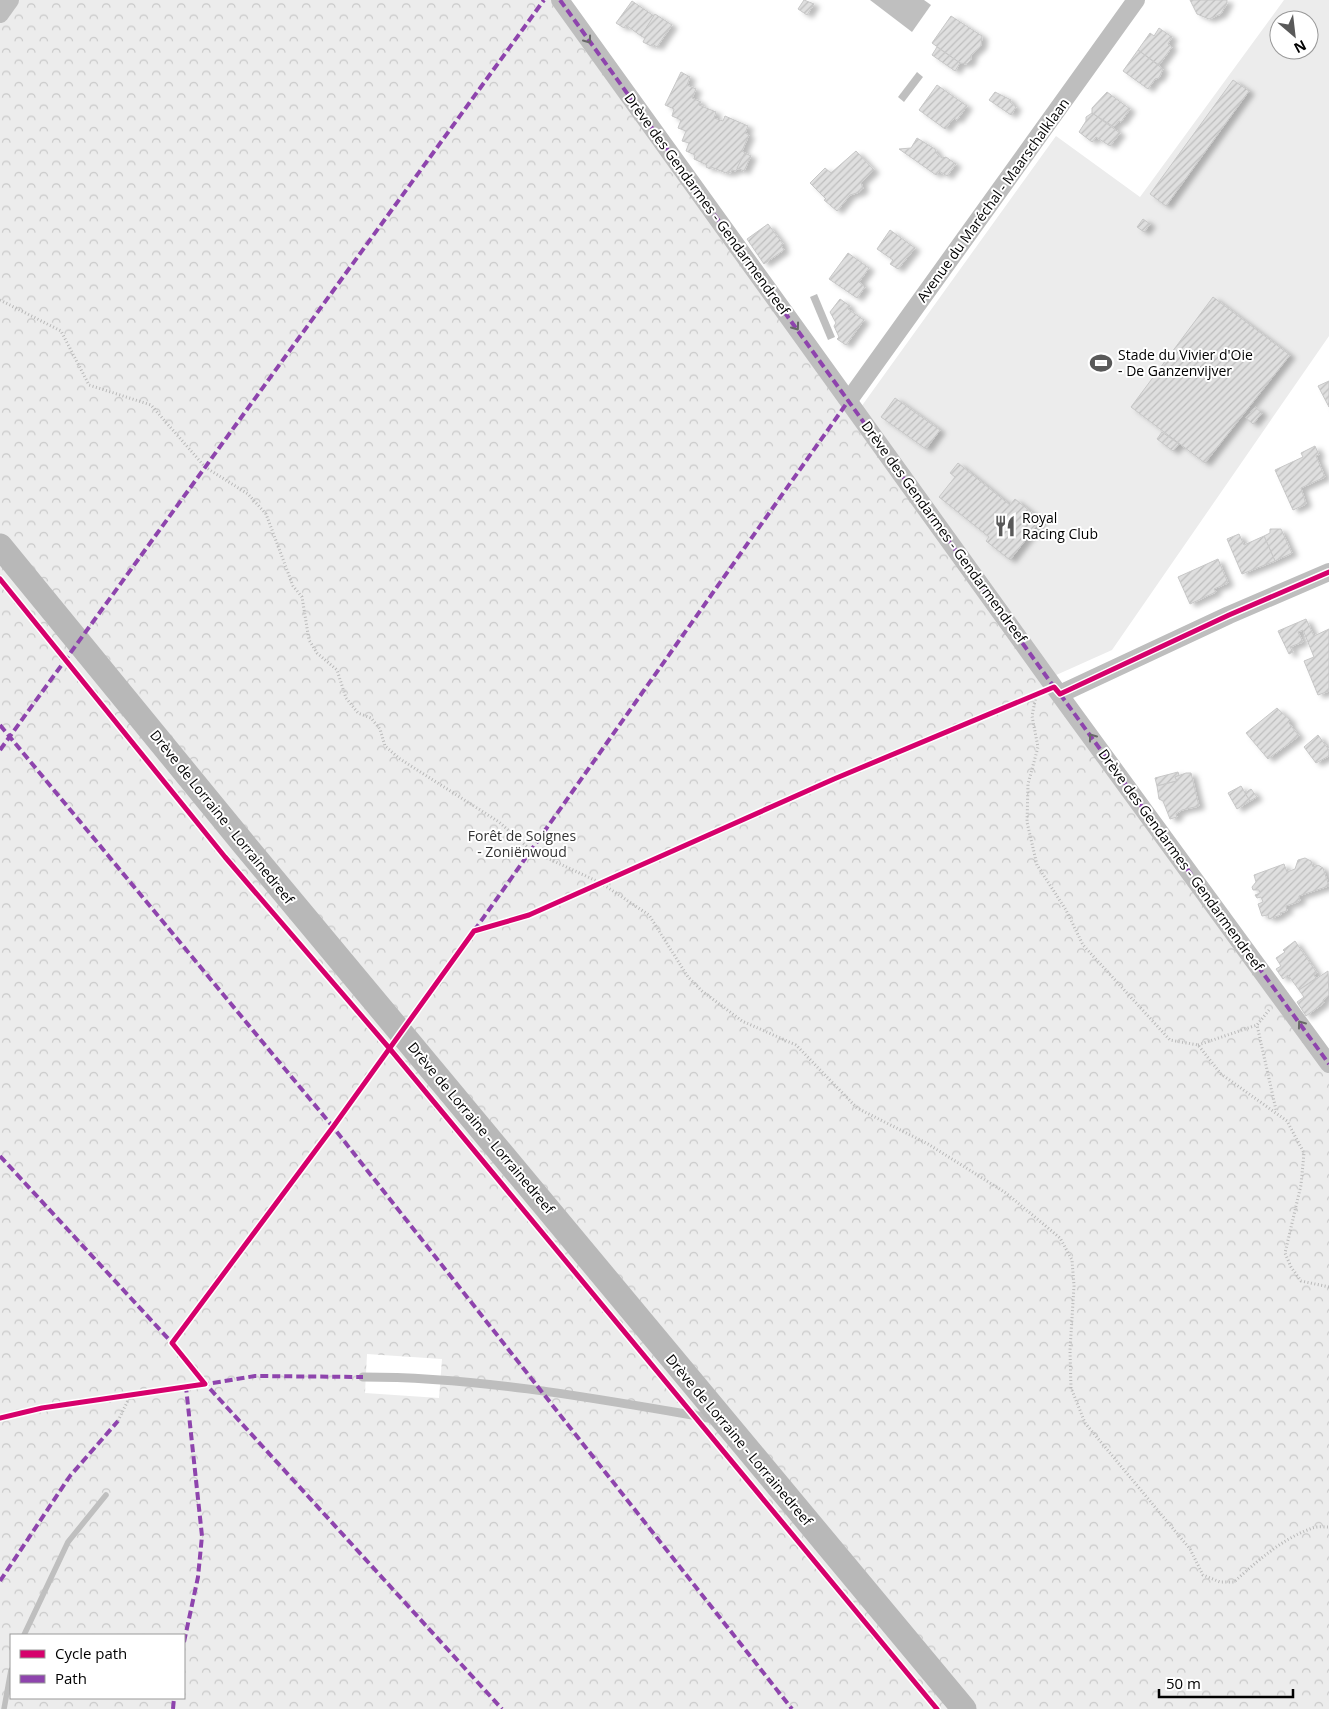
<svg xmlns="http://www.w3.org/2000/svg" width="1329" height="1709" font-family="'Open Sans',sans-serif">
	<defs>
		<pattern id="forest-crowns" width="20" height="18" patternUnits="userSpaceOnUse" patternTransform="scale(1.25)"><rect width="20" height="18" fill="#ececec"/><path d="M2 6a3 3 0 1 1 6 0M12 15a3 3 0 1 1 6 0" fill="none" stroke="#c9c9c9"/></pattern>
		<pattern id="building-hatch" width="6" height="6" patternUnits="userSpaceOnUse" patternTransform="scale(1.25)"><rect width="6" height="6" fill="#dfdfdf"/><path d="M-1 1l2-2M0 6l6-6M5 7l2-2" fill="none" stroke="#bebebe"/></pattern>
		<filter id="shadow"><feDropShadow dx="5.5" dy="3" stdDeviation="2.5" flood-color="#0004"/></filter>
	</defs>
	<rect width="100%" height="100%" fill="#fff"/>
	<path fill="url(#forest-crowns)" fill-rule="evenodd" d="M 13,0 L 555,0 L 1329,1072 L 1329,1709 L 0,1709 L 0,17 ZM 367,1354 L 442,1359 L 439,1398 L 365,1393 ZM 11,1635 L 184,1635 L 184,1698 L 11,1698 Z"/>
	<path fill="#ececec" fill-rule="evenodd" d="M 1284,0 L 1329,0 L 1329,336 L 1112,650 L 1054,676 L 861,407 L 1056,136 L 1140,197 ZM 1279,20 L 1309,20 L 1309,50 L 1279,50 Z"/>
	<g fill="#bfbfbf">
		<polygon points="870,0 924,0 931,5 912,32"/>
		<polygon points="917,72 923,77 904,102 898,97"/>
		<polygon points="817,294 835,337 828,340 810,297"/>
	</g>
	<g fill="none" stroke-linecap="round" stroke-linejoin="round">
		<g stroke="#bfbfbf" stroke-width="5.5">
			<polyline points="24,1635 68,1542 106,1495"/>
			<polyline points="4,1709 11,1670"/>
		</g>
	</g>
	<g fill="url(#building-hatch)" stroke="#c7c7c7" filter="url(#shadow)">
		<polygon points="804,0 814,4 807,15 798,9"/>
		<polygon points="1190,0 1227,0 1227,3 1221,14 1209,19 1197,14"/>
		<polygon points="632,1 654,16 641,36 626,25 624,28 616,23"/>
		<polygon points="655,14 672,25 657,47 652,44 651,46 643,42 645,38 641,36"/>
		<polygon points="951,16 982,36 981,46 971,55 971,60 967,64 960,63 932,43"/>
		<polygon points="1159,28 1172,37 1168,44 1172,47 1159,65 1138,50 1150,33 1154,36"/>
		<polygon points="937,47 960,63 955,71 932,55"/>
		<polygon points="1138,50 1163,69 1159,78 1155,79 1148,89 1123,71"/>
		<polygon points="681,72 690,77 687,85 696,89 692,98 701,102 699,105 716,112 714,118 723,121 725,116 748,126 745,133 749,135 742,151 745,153 736,171 732,170 731,173 727,172 726,173 711,167 710,169 706,167 707,165 694,159 695,155 686,151 689,143 682,141 686,131 678,128 681,120 672,116 674,109 665,105"/>
		<polygon points="1233,80 1249,91 1166,206 1150,194"/>
		<polygon points="937,85 967,106 957,120 954,118 945,129 919,110"/>
		<polygon points="995,92 1011,100 1010,102 1016,107 1011,115 989,100"/>
		<polygon points="1107,92 1130,109 1121,122 1119,121 1114,127 1092,113 1092,108"/>
		<polygon points="1092,113 1120,133 1110,146 1096,137 1092,142 1079,132 1086,121 1086,117"/>
		<polygon points="917,138 935,149 937,154 942,158 946,157 956,164 947,176 939,171 936,175 899,149 911,148"/>
		<polygon points="856,151 874,170 861,182 863,189 860,192 850,195 837,211 824,200 826,199 810,183 825,168 831,173"/>
		<polygon points="745,153 751,156 744,171 737,168"/>
		<polygon points="1143,219 1150,224 1144,232 1137,227"/>
		<polygon points="768,224 783,244 781,245 784,250 764,264 747,239"/>
		<polygon points="890,230 915,248 898,269 890,264 893,260 877,249"/>
		<polygon points="848,253 869,268 859,282 865,287 857,298 829,279"/>
		<polygon points="1213,297 1290,355 1205,463 1131,407"/>
		<polygon points="840,299 850,306 848,309 864,320 846,345 837,339 839,337 834,326 836,323 830,312"/>
		<polygon points="1329,381 1329,407 1318,386"/>
		<polygon points="895,398 940,430 926,449 881,417"/>
		<polygon points="1255,407 1262,413 1253,424 1246,418"/>
		<polygon points="1162,432 1179,444 1173,451 1157,439"/>
		<polygon points="1315,446 1319,455 1316,456 1325,477 1301,488 1306,504 1293,510 1275,470 1303,457 1301,453"/>
		<polygon points="958,463 1010,505 1015,499 1041,520 1010,560 986,541 989,537 939,497 955,477 950,473"/>
		<polygon points="1270,529 1281,529 1292,553 1275,561 1264,536 1270,533"/>
		<polygon points="1239,534 1244,545 1264,536 1275,561 1242,574 1227,539"/>
		<polygon points="1218,559 1228,583 1214,589 1216,592 1190,604 1178,577"/>
		<polygon points="1306,619 1314,636 1329,629 1329,691 1318,695 1304,661 1314,657 1303,630 1298,632 1303,642 1290,647 1293,652 1289,654 1278,631"/>
		<polygon points="1277,708 1291,721 1289,723 1299,736 1268,759 1246,733"/>
		<polygon points="1318,735 1329,750 1329,756 1316,763 1304,747"/>
		<polygon points="1178,772 1179,775 1175,777 1177,781 1157,786 1155,778"/>
		<polygon points="1186,773 1191,773 1199,806 1182,810 1176,814 1177,817 1170,819 1163,801 1159,799 1157,786 1177,781 1175,777"/>
		<polygon points="1241,786 1250,801 1237,809 1228,793"/>
		<polygon points="1251,789 1257,797 1250,801 1245,793"/>
		<polygon points="1305,858 1311,861 1313,867 1318,865 1323,868 1329,886 1299,896 1300,901 1286,906 1287,911 1280,913 1281,915 1269,919 1268,915 1262,916 1258,904 1263,902 1261,897 1257,898 1255,895 1260,893 1259,890 1253,890 1252,887 1256,882 1254,875 1284,864 1287,872 1295,869 1298,860"/>
		<polygon points="1295,941 1317,973 1314,975 1316,978 1299,990 1288,975 1283,979 1276,969 1281,966 1276,958 1285,952 1283,950"/>
		<polygon points="1328,971 1329,995 1323,1000 1324,1003 1306,1016 1297,1002 1304,997 1299,990"/>
	</g>
	<g fill="none" stroke-linecap="round" stroke-linejoin="round">
		<g stroke="#b9b9b9" stroke-width="3" stroke-dasharray="1 2.5" stroke-linecap="butt">
			<path d="M 0,300 L 61,331 L 89,385 L 151,405 L 205,467 L 248,494 L 266,514 L 293,586 L 302,597 L 309,640 L 317,653 L 337,670 L 346,698 L 358,713 L 371,718 L 380,729 L 385,746 L 400,759 L 499,822 L 532,851 L 601,883 L 649,915 L 688,977 L 702,991 L 742,1021 L 796,1045 L 857,1108 L 928,1144 L 1006,1193 L 1060,1238 L 1072,1260 L 1074,1286 L 1070,1350 L 1071,1388 L 1085,1423 L 1190,1549 L 1203,1575 L 1220,1582 L 1234,1582 C 1256,1562 1282,1539 1310,1529 C 1315,1526 1323,1527 1329,1527"/>
			<polyline points="1036,696 1032,716 1038,747 1028,784 1027,822 1037,865 1066,910 1083,945 1170,1040 1198,1045 1221,1074 1287,1121 1304,1153 1301,1185 1285,1253 1291,1267 1301,1281 1329,1287"/>
			<polyline points="1269,1010 1257,1025 1276,1110"/>
			<polyline points="1198,1045 1257,1025"/>
			<polyline points="118,1421 131,1394"/>
		</g>
		<path stroke="#bebebe" stroke-width="9" d="M 363,1377 C 481,1377 599,1399 715,1419"/>
		<g stroke="#bebebe" stroke-width="18">
			<polyline points="560,0 1054,687 1329,1064"/>
			<polyline points="0,14 10,0"/>
			<polyline points="849,400 1136,0"/>
			<polyline points="1060,694 1229,615 1329,572"/>
		</g>
		<polyline stroke="#b8b8b8" stroke-width="25" points="0,546 243,843 964,1709"/>
		<g stroke="#8e44ad" stroke-width="4" stroke-dasharray="8 4" stroke-linecap="butt">
			<polyline points="560,0 1054,687 1051,689"/>
			<polyline points="1060,694 1329,1064"/>
			<polyline points="0,725 333,1127 792,1709"/>
			<polyline points="0,750 544,0"/>
			<polyline points="474,931 849,400"/>
			<polyline points="0,1156 174,1345"/>
			<polyline points="202,1380 502,1709"/>
			<polyline points="201,1385 255,1376 363,1377"/>
			<polyline points="0,1581 70,1476 118,1421"/>
			<polyline points="184,1642 198,1577 202,1536 186,1387"/>
			<polyline points="173,1709 174,1698"/>
		</g>
		<g stroke="#fff" stroke-width="8">
			<g id="cycleway">
				<polyline points="0,579 225,857 390,1049 937,1709"/>
				<polyline points="0,1418 42,1408 205,1384 172,1343 333,1127 474,931 529,915 834,779 1054,687 1060,694 1229,615 1329,572"/>
			</g>
		</g>
		<use href="#cycleway" stroke="#d6006c" stroke-width="5"/>
	</g>
	<defs><path id="oneway-chevron" d="M-2-3.5L2.5 0L-2 3.5" fill="none" stroke-width="1.6" stroke-linecap="round" stroke-linejoin="round" transform="scale(1.25)"/></defs>
	<g stroke="#686868">
		<use href="#oneway-chevron" transform="translate(588 40) rotate(54)"/>
		<use href="#oneway-chevron" transform="translate(796 327) rotate(54)"/>
		<use href="#oneway-chevron" transform="translate(1092 737) rotate(-126)"/>
		<use href="#oneway-chevron" transform="translate(1301 1024) rotate(-126)"/>
	</g>
	<defs>
		<g id="stadium-bare" transform="scale(1.725)"><path d="M0-5a6.5 5 0 1 0 0 10a6.5 5 0 1 0 0-10ZM-3.5-1.8h7v3.6h-7Z" fill="#595959" stroke="#fff" stroke-width="2.5" paint-order="stroke"/></g>
		<g id="restaurant-bare" transform="scale(1.725)"><path d="M-5-6h1v4h1v-4h1v4h1v-4h1v5L-1.5 .5V6h-2V.5L-5-1ZM5-6V6H3V1.5H1.5Q1.5-4 5-6Z" fill="#595959" stroke="#fff" stroke-width="2.5" paint-order="stroke"/></g>
	</defs>
	<g fill-rule="evenodd">
		<use href="#stadium-bare" x="1101" y="363"/>
		<use href="#restaurant-bare" x="1005" y="526"/>
	</g>
	<g text-anchor="middle" stroke-width="4" stroke-linejoin="round" paint-order="stroke">
		<g font-size="14" fill="#000" stroke="#fff">
			<text transform="translate(993 200) rotate(-54)" y="5">Avenue du Maréchal - Maarschalklaan</text>
			<text transform="translate(707 204) rotate(54)" y="5">Drève des Gendarmes - Gendarmendreef</text>
			<text transform="translate(944 532) rotate(54)" y="5">Drève des Gendarmes - Gendarmendreef</text>
			<text transform="translate(222 817) rotate(51)" y="5">Drève de Lorraine - Lorrainedreef</text>
			<text transform="translate(1181 860) rotate(54)" y="5">Drève des Gendarmes - Gendarmendreef</text>
			<text transform="translate(481 1128) rotate(50)" y="5">Drève de Lorraine - Lorrainedreef</text>
			<text transform="translate(739 1440) rotate(50)" y="5">Drève de Lorraine - Lorrainedreef</text>
		</g>
		<g font-size="14" fill="#000" stroke="#fff" text-anchor="start">
			<text x="1118" y="360">Stade du Vivier d'Oie<tspan x="1118" dy="16">- De Ganzenvijver</tspan></text>
			<text x="1022" y="523">Royal<tspan x="1022" dy="16">Racing Club</tspan></text>
		</g>
		<g font-size="14" fill="#333" stroke="#fff">
			<text x="522" y="841">Forêt de Soignes<tspan x="522" dy="16">- Zoniënwoud</tspan></text>
		</g>
	</g>
	<rect x="10" y="1634" width="175" height="65" fill="#ffffff" stroke="#999999"/>
	<rect x="20" y="1650" width="25" height="8" fill="#d6006c" stroke="#999999"/>
	<text x="55" y="1659" font-size="15" fill="#000000">Cycle path</text>
	<rect x="20" y="1675" width="25" height="8" fill="#8e44ad" stroke="#999999"/>
	<text x="55" y="1684" font-size="15" fill="#000000">Path</text>
	<g transform="translate(1294 35) rotate(152)"><circle r="24" fill="#ffffff" stroke="#999999"/>
	<path d="M0-4L9 19L0 12L-9 19Z" fill="#595959"/>
	<text y="-8" font-size="14" font-weight="bold" text-anchor="middle" fill="#000000">N</text>
	</g>
	<path d="M1159 1689v8h134v-8" fill="none" stroke="#000000" stroke-width="2.5"/>
	<text x="1166" y="1689" font-size="15" fill="#000000" stroke="#ffffff" stroke-width="4" paint-order="stroke">50 m</text>
</svg>
